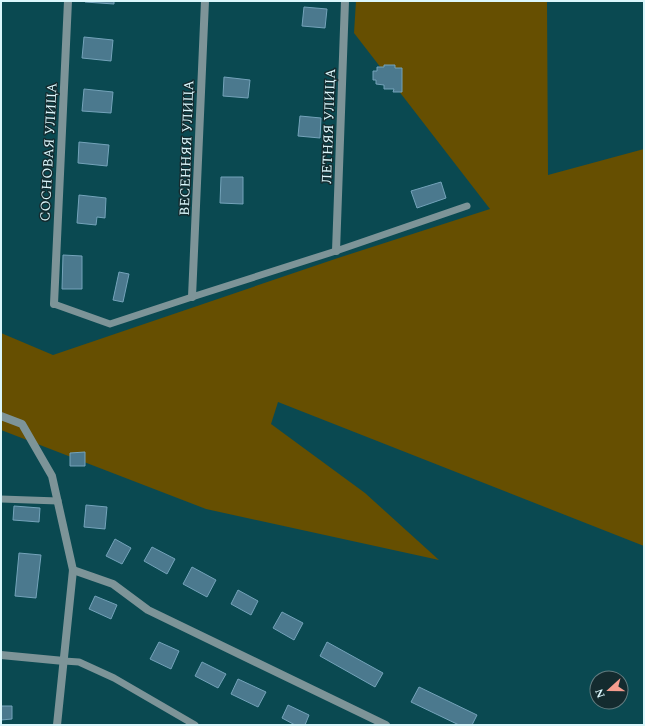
<svg xmlns="http://www.w3.org/2000/svg" width="645" height="726" font-family="Spectral,serif">
	<rect width="100%" height="100%" fill="#0a4951"/>
	<polygon fill="#664f01" points="356,1 547,1 548,175 644,149 644,546 278,402 271,424 365,493 439,560 206,509 1,430 1,333 53,355 338,258 490,209 354,33"/>
	<g fill="#4b798e" stroke="#74a3ba">
		<polygon points="85,1 114,1 114,4 85,2"/>
		<polygon points="304,7 327,9 325,28 302,26"/>
		<polygon points="84,37 113,40 111,61 82,58"/>
		<polygon points="384,65 395,65 395,68 402,68 402,92 393,92 394,89 384,89 384,85 376,84 376,80 373,80 373,71 377,71 377,67 384,67"/>
		<polygon points="224,77 250,80 248,98 223,96"/>
		<polygon points="84,89 113,92 111,113 82,111"/>
		<polygon points="300,116 321,118 320,138 298,136"/>
		<polygon points="79,142 109,145 107,166 78,163"/>
		<polygon points="221,177 243,177 243,204 220,203"/>
		<polygon points="441,182 446,198 417,208 411,191"/>
		<polygon points="79,195 106,198 105,218 97,217 96,225 77,223"/>
		<polygon points="63,255 82,256 82,289 62,289"/>
		<polygon points="119,272 129,274 123,302 113,300"/>
		<polygon points="85,452 85,466 70,466 70,453"/>
		<polygon points="86,505 107,507 105,529 84,527"/>
		<polygon points="14,506 40,508 39,522 13,520"/>
		<polygon points="115,539 131,548 122,564 106,556"/>
		<polygon points="152,547 175,559 167,574 144,561"/>
		<polygon points="19,553 41,555 36,598 15,596"/>
		<polygon points="192,567 216,580 207,597 183,584"/>
		<polygon points="238,590 258,601 251,615 231,604"/>
		<polygon points="95,596 117,605 111,619 89,609"/>
		<polygon points="282,612 303,623 294,640 273,628"/>
		<polygon points="159,642 179,651 171,669 150,659"/>
		<polygon points="327,642 383,673 375,687 320,656"/>
		<polygon points="202,662 226,674 218,688 195,676"/>
		<polygon points="238,679 266,692 258,707 231,694"/>
		<polygon points="419,687 477,715 472,725 459,725 411,702"/>
		<polygon points="288,705 309,715 305,725 295,725 282,718"/>
		<polygon points="1,706 12,706 12,719 1,720"/>
	</g>
	<g fill="none" stroke-linecap="round" stroke-linejoin="round">
		<g stroke="#7d9498" stroke-width="7">
			<polyline points="54,304 110,324 192,297 336,251 467,206"/>
			<polyline points="1,499 58,501"/>
			<polyline points="64,661 79,662 114,678 195,725"/>
		</g>
		<g stroke="#7d9498" stroke-width="8">
			<polyline points="336,251 345,1"/>
			<polyline points="192,297 205,1"/>
			<polyline points="54,304 68,1"/>
			<polyline points="1,416 22,424 52,476 73,570 57,725"/>
			<polyline points="73,570 113,584 148,610 386,725"/>
			<polyline points="1,655 64,661"/>
		</g>
	</g>
	<g text-anchor="middle" stroke-width="3" stroke-linejoin="round" paint-order="stroke">
		<g font-size="14" fill="#dbf7fc" stroke="#142b2f">
			<text transform="translate(328 126) rotate(-88)" y="5">ЛЕТНЯЯ УЛИЦА</text>
			<text transform="translate(186 148) rotate(-88)" y="5">ВЕСЕННЯЯ УЛИЦА</text>
			<text transform="translate(48 152) rotate(-87)" y="5">СОСНОВАЯ УЛИЦА</text>
		</g>
	</g>
	<rect width="645" height="726" fill="none" stroke="#dbf7fc" stroke-width="4"/>
	<g transform="translate(609 690) rotate(249)"><circle r="19" fill="#142b2f" stroke="#647d81"/>
	<path d="M0-3L7 15L0 10L-7 15Z" fill="#f59d8f"/>
	<text y="-6" font-size="11" font-weight="bold" text-anchor="middle" fill="#dbf7fc">N</text>
	</g>
</svg>
